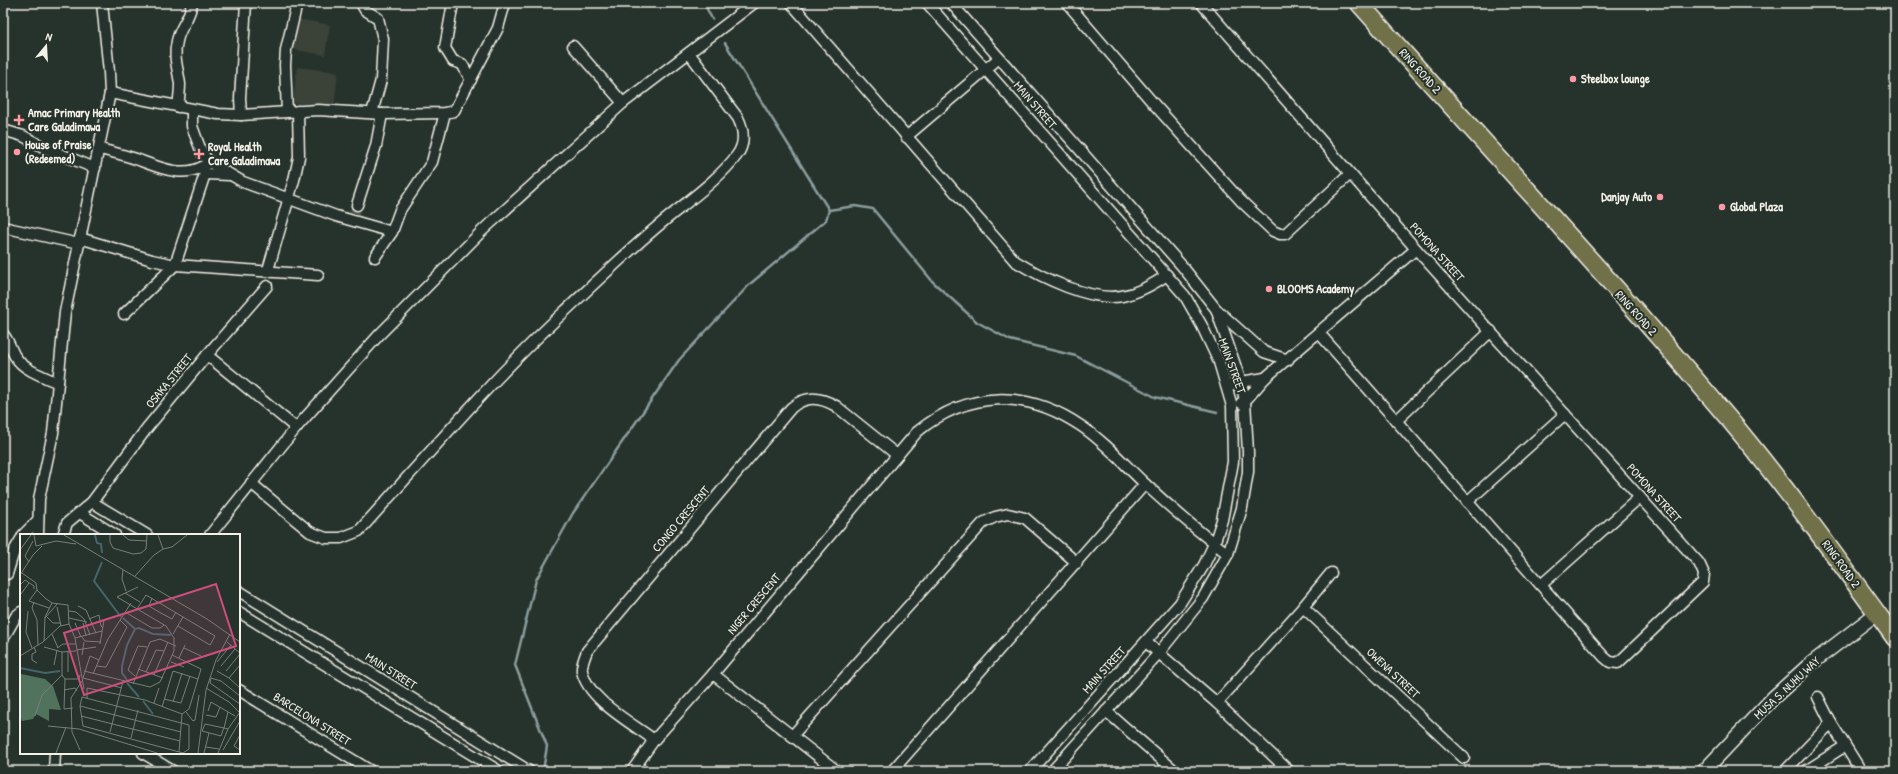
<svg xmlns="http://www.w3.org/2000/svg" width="1898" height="774" font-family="'Patrick Hand',sans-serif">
	<rect width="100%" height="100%" fill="#26332d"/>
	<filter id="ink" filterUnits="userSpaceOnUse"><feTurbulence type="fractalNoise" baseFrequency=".025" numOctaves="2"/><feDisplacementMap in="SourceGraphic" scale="8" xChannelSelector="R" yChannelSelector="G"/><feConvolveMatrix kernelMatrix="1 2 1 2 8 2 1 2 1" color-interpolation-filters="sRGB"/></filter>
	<g filter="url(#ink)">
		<g fill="#3b4239">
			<polygon points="297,19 330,25 325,55 291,49"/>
			<polygon points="297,67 338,72 334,108 293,103"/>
		</g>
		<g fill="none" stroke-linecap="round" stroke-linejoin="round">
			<g stroke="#8b9d9d" stroke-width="2.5">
				<polyline points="704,3 712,19"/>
				<polyline points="829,210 855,206 873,209 933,282 977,322 1010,340 1076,356 1155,397 1217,412"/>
				<polyline points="543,771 547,746 515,665 536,580 573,513 679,360 750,284 826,220 829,210 725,43"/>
			</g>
			<polyline stroke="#455049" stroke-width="10" stroke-dasharray="10 5" stroke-linecap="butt" points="354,214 357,205"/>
			<g stroke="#f4f1e8" stroke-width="13">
				<g id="minor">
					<polyline points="361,3 365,10 378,18 383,39 381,80 372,113"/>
					<polyline points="453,3 445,48 453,61 462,64 471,80"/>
					<path d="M 791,3 L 1015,261 C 1041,277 1091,302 1122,296 C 1138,293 1154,284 1167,275"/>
					<polyline points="927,3 1185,296 1202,326 1219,362 1232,406 1233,462 1222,520 1214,544 1204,565 1180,603 1030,771"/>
					<polyline points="951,3 1182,266 1216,309 1241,382 1245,401 1248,452 1248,472 1242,508 1228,554 1203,598 1158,654 1052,771"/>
					<polyline points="1067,3 1153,103 1241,201 1273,231 1280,234 1285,234 1350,174"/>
					<polyline points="1201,3 1416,249 1699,563 1704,574 1703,582 1618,663 1610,662 1604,657 1319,333"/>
					<polyline points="573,46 623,103"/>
					<polyline points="110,93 218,114 241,115 318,110 382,114 445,113 454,111 498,28 505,3"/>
					<path d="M 178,107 C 179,99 180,91 180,84 C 178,68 173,58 177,41 C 180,26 190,19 192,3"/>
					<polyline points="192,110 192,126 197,140 202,153 209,162 243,182 336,216 392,232"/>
					<polyline points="287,112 285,65 286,50 297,3"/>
					<polyline points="241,115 240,98 246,3"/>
					<polyline points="3,130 23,136 47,149 95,168"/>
					<polyline points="906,137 999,58"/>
					<path d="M 100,149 C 112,152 124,155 136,159 C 158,167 185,180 207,164"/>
					<polyline points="205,174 230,175"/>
					<polyline points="357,205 376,146 382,114"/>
					<polyline points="3,227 79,244"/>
					<polyline points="80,238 152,260 175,265 318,275"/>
					<polyline points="375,257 392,232 400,210 432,162 445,113"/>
					<polyline points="268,270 294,180 299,157 298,111"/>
					<polyline points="1217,310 1264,352 1288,360"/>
					<polyline points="124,314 175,265 205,174 201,168"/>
					<path d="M 3,334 C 10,342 11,352 17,359 C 26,371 45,377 58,383"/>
					<polyline points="207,355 267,286"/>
					<polyline points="1227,387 1241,382 1265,378"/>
					<polyline points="1241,403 1245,401 1265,378 1416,249"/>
					<polyline points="1396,421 1491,331"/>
					<path d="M 251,483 L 310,532 L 326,538 L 341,538 L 359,531 C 426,457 491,380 564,312 C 595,283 626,253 658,226 C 682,205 718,181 737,155 C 745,144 744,130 738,118 L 689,53"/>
					<polyline points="92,502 147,535"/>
					<polyline points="1467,502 1565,414"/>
					<polyline points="80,513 115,535"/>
					<polyline points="23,535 38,520"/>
					<polyline points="38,535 39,499 53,433 65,312 110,93 109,72 102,3"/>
					<polyline points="63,535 67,523 92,502 147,428 207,355 296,428"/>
					<polyline points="210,535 296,428 379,335 483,230 623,103 754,3"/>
					<polyline points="3,573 7,574 14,551 21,539"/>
					<polyline points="1541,585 1640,497"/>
					<polyline points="239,591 529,771"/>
					<polyline points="1303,607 1464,758"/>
					<polyline points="239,612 499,771"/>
					<polyline points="3,639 16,616 21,612"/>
					<polyline points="1146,642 1217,703 1289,771"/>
					<polyline points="713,674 837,771"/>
					<polyline points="239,690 371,771"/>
					<polyline points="1818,697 1831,723 1861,771"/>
					<polyline points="1217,703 1303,607 1331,573"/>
					<polyline points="1106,711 1175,771"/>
					<polyline points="792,736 983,523 995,517 1008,514 1025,518 1077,563"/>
					<path d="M 654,740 C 632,723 588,700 582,671 C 581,666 585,656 587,651 L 791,408 C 806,395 820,397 836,406 L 897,455"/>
					<polyline points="143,753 173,771"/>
					<polyline points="54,771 55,753"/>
					<path d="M 632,771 L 654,740 L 713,674 L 917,432 C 968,390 1027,389 1081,426 C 1105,442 1124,464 1144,483 C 1171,508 1199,532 1228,554"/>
					<polyline points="892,771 1145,484"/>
					<polyline points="1785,771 1831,723"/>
					<polyline points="1806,771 1845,746"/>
				</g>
			</g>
			<g stroke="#f4f1e8" stroke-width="16">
				<polyline id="tertiary" points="1704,771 1774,697 1808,666 1877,613"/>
			</g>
			<g stroke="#f4f1e8" stroke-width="20">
				<path id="primary" d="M 1359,3 C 1486,146 1617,285 1739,431 C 1794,498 1844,568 1895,638"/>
			</g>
			<use href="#minor" stroke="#26332d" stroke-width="10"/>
			<use href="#tertiary" stroke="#26332d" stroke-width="13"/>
			<use href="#primary" stroke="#70704a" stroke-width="17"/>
		</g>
	</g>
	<g fill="#ff9aa2" stroke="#26332d" stroke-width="1.5">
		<circle cx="1573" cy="79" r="4"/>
		<path d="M17 114h4v4h4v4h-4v4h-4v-4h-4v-4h4z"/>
		<circle cx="17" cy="152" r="4"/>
		<path d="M197 148h4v4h4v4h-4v4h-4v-4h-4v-4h4z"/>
		<circle cx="1660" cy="197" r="4"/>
		<circle cx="1722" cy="207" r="4"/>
		<circle cx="1269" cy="289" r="4"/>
	</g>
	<g text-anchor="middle" stroke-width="4" stroke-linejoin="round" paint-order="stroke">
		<g font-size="12" fill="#f4f1e8" stroke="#26332d">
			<text transform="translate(1420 71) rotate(48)" y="4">RING ROAD 2</text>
			<text transform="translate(1035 105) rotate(49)" y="4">MAIN STREET</text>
			<text transform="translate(1437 252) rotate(48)" y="4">POMONA STREET</text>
			<text transform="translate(1636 313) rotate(48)" y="4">RING ROAD 2</text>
			<text transform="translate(1232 366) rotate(70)" y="4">MAIN STREET</text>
			<text transform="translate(169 381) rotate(-51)" y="4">OSAKA STREET</text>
			<text transform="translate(1654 493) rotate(48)" y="4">POMONA STREET</text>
			<text transform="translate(681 519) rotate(-50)" y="4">CONGO CRESCENT</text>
			<text transform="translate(1841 564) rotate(54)" y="4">RING ROAD 2</text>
			<text transform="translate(754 604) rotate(-50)" y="4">NIGER CRESCENT</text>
			<text transform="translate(1104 670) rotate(-48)" y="4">MAIN STREET</text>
			<text transform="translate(391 671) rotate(32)" y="4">MAIN STREET</text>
			<text transform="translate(1393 673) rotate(43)" y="4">OWENA STREET</text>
			<text transform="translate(1787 688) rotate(-43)" y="4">MUSA S. NUHU WAY</text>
			<text transform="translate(312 719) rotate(32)" y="4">BARCELONA STREET</text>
		</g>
		<g font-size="12" font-weight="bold" fill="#f4f1e8" stroke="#26332d" text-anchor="start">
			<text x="1581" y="83">Steelbox lounge</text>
			<text x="28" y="117">Amac Primary Health<tspan x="28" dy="14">Care Galadimawa</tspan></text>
			<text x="25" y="149">House of Praise<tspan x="25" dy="14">(Redeemed)</tspan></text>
			<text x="208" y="151">Royal Health<tspan x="208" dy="14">Care Galadimawa</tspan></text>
			<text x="1652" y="201" text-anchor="end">Danjay Auto</text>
			<text x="1730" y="211">Global Plaza</text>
			<text x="1277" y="293">BLOOMS Academy</text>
		</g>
	</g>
	<g transform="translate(20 534)">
		<rect width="220" height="220" fill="#26332d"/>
		<path d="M 1,140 L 25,145 L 33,152 L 41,176 L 29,175 L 29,187 L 16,180 L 13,185 L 2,187 L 0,183 Z" fill="#51735d"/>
		<path fill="none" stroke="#45656b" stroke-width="2" d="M 75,1 L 77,9 L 81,10 L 82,19M 82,28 L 74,47 L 101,83M 103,84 L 115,95 L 119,94 L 133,100 L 151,101M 0,134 L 25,139 L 40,137M 107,146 L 102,139 L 102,132 L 107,111 L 115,95M 107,149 L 119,163M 123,167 L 133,180"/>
		<path fill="none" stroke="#787f78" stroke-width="1" d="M 14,1 L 16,12 L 36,7 L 56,10M 44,1 L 187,85 L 220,108M 90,1 L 90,8 L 93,14 L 113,20 L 121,19 L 126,15 L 127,1M 103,1 L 109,6 L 127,7M 138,1 L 143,15M 0,16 L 11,1M 9,28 L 5,22 L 13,7M 103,36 L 102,45 L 106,57M 2,39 L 16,49 L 17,56 L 25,64 L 32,69 L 48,71 L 49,90 L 55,104 L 64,155M 0,41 L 13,21 L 22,12M 115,42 L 134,21 L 143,15 L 152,13 L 167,1M 0,51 L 5,46 L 14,52 L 14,55M 17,56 L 9,67 L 29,74M 105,59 L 120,68M 1,60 L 9,49M 132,64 L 129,72 L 139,78 L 152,85 L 156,78M 14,68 L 12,74 L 17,86 L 18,111M 58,72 L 66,76 L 76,99M 37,73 L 41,92M 117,75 L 126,61 L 195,102 L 190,111 L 158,92M 8,77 L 6,98 L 12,114M 49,77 L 56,78 L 64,85 L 70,101M 105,78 L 132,94 L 140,94 L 144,91M 27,83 L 33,89 L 41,89M 25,84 L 38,69M 49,84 L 67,88M 69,85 L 79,81 L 81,92 L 83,94M 55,89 L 61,103M 63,89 L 66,102M 32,100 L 38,114M 153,100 L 163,83M 62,103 L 65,107 L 81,108M 55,104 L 82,97M 24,107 L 25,83 L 32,69M 207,108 L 220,119M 80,110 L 84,86M 14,113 L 16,118 L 12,120 L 12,126 L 17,129M 24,113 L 42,118 L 56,117M 37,114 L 43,110 L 56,110M 164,114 L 181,122M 56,116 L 76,113M 42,118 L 42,141 L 45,145 L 44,175 L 53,174M 62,121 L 64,108M 152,121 L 181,135 L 169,175 L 162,180M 0,122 L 23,108 L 40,92 L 49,90M 159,124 L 165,111M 79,126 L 70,122 L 63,144 L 102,154M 151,128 L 164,133M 197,128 L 211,111M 34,131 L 37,116M 76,132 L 86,133 L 107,93 L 100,86M 201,132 L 215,115M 118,135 L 143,144M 64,137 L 130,153 L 140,148 L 154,117 L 154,104 L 146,92 L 97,63 L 118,53M 197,137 L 209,144 L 220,131M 206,137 L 220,120M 48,138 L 48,118M 126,138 L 136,116 L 144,117M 73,140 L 88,105 L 111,69M 134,141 L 148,108M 115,142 L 108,136 L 118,112 L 127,113M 209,144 L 220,154M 45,145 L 59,145 L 60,141M 113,150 L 130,108 L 140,105 L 156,112M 186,154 L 209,168 L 220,179M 44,156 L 55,154 L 57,157M 220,162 L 201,147 L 191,144 L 190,149 L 220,170M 62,163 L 169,191 L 169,215 L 163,219 L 63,192 L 60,172 ZM 51,164 L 52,198 L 60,216M 51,164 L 62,147M 67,164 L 67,154 L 125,166 L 162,180M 144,165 L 161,169 L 170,142M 153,168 L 162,139M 134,169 L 139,154M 60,172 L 161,198M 142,173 L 153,137 L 178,145M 188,177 L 191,168 L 215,182M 166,178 L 173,187 L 175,186 L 179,161M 208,178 L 204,194 L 203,196 L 201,202 L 182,197 L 185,190 L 204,194 L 208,195M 186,181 L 196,183 L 200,173M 15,182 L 22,161 L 42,141M 61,182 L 160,207M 28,192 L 59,195 L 137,219M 90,198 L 103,147M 220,201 L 214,212 L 220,216M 111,204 L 118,176M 186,213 L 199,215M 203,216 L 220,187M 159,218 L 162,180M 36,219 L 46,193M 178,219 L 186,156 L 196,126 L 210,100M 184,219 L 189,199M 198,219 L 208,195 L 220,178"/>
		<path fill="#ce4e7e" fill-opacity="0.15" stroke="#ce4e7e" stroke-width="2" d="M 196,50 L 216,112 L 64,161 L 44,99 Z"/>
		<rect width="220" height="220" fill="none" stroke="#f4f1e8" stroke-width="2"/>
	</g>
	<rect width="1898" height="774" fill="none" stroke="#26332d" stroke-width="16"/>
	<rect x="8" y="8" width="1882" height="758" fill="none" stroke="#f4f1e8" stroke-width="1.5" filter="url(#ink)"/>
	<g transform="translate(46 46) rotate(18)" stroke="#26332d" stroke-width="3" paint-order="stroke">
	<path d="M0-3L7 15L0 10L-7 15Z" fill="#f4f1e8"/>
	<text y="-6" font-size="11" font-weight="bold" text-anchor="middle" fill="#f4f1e8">N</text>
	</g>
</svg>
